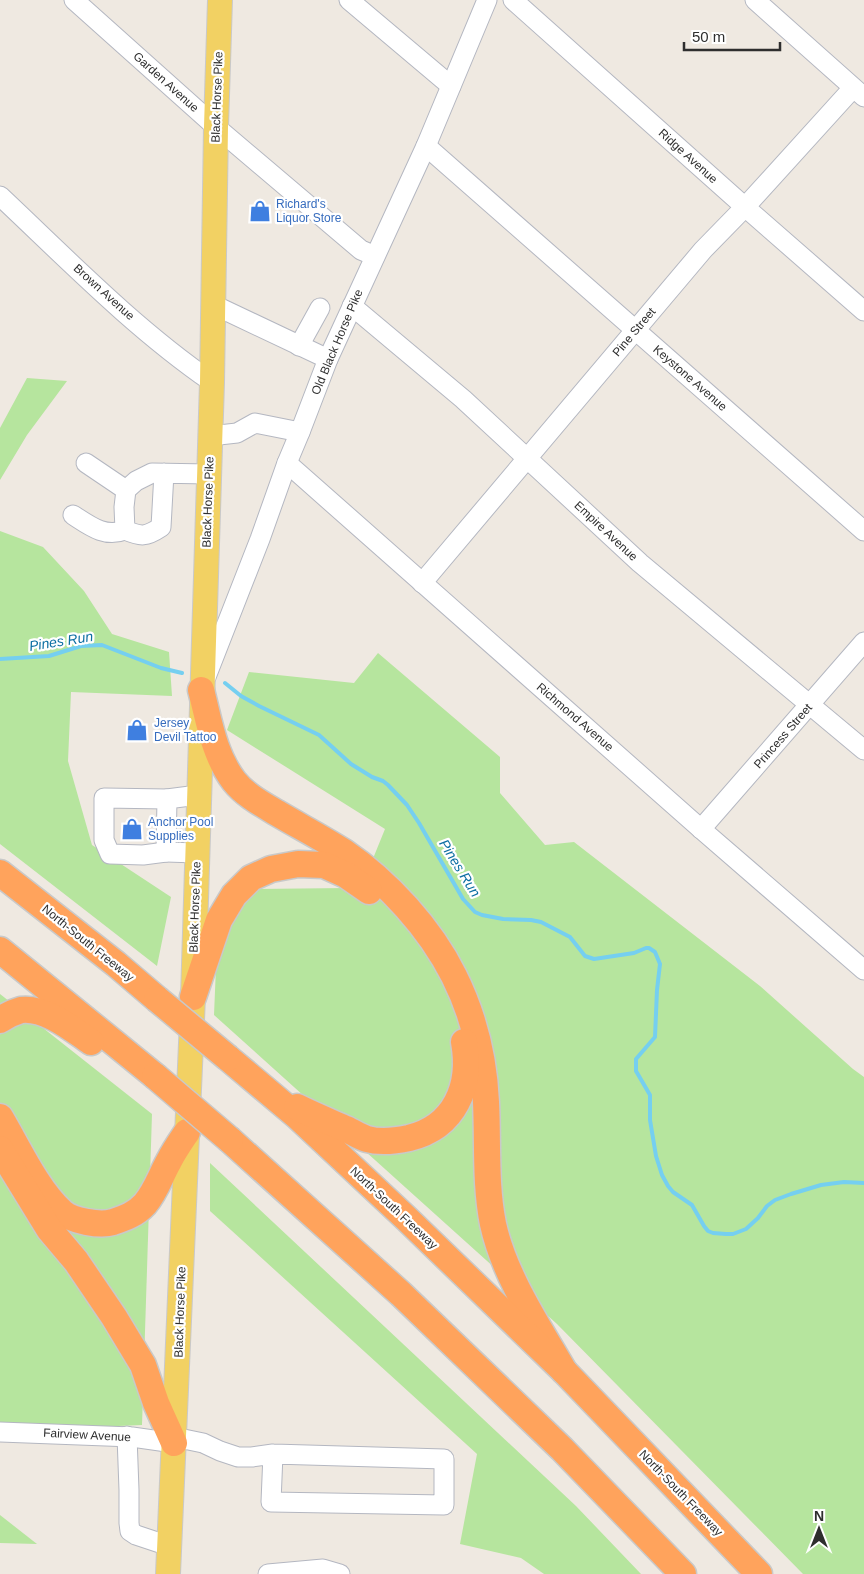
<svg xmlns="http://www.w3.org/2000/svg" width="864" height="1574" font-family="Arial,sans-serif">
	<rect width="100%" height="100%" fill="#efe9e1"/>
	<g fill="#b6e59e">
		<polygon points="27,378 67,381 27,435 0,480 0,428"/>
		<polygon points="0,531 43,547 84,591 112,634 169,652 172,696 71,692 68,761 92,845 171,897 157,966 0,844"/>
		<polygon points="378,653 500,757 500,793 545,845 574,842 760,986 853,1069 864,1077 864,1574 803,1574 557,1324 214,1015 219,895 248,889 348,888 372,861 385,829 227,730 249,672 354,683"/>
		<polygon points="0,994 152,1114 142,1425 0,1431"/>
		<polygon points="210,1163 576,1506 641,1574 544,1574 521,1558 460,1544 477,1454 210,1211"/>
		<polygon points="0,1515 37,1544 0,1543"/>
	</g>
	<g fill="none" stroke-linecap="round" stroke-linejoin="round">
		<g stroke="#75cff0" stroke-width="4">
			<polyline points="0,659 49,656 81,646 102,645 161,668 182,673"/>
			<polyline points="225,683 241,696 259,706 319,735 351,764 372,777 383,781 388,785 407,805 419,823 463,899 475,912 482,915 503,919 531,920 541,922 570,937 585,956 594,959 634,953 646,948 649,948 655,952 660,964 657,990 655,1037 636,1059 636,1071 650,1095 650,1120 656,1156 662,1175 668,1186 673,1192 692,1205 704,1226 708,1231 713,1233 726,1234 733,1234 746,1229 758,1218 767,1206 775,1200 791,1194 821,1185 844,1182 864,1183"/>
		</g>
		<g stroke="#b4b7c1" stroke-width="21">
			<g id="minor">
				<polyline points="74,0 216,127 361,250 375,256"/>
				<polyline points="349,0 451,86"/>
				<polyline points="513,0 745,207 864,311"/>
				<polyline points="755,0 864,97"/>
				<polyline points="426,146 864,531"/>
				<path d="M 0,196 C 68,260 135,329 212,382"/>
				<polyline points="214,305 328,359"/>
				<polyline points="352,306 463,399 640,563 864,750"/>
				<polyline points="299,346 320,308"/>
				<polyline points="210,436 237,433 255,423 300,432"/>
				<polyline points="86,463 126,490"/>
				<polyline points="287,463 701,829 864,970"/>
				<path d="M 164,473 L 161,527 C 146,537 141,537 125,530 L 124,507 L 126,490 L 136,481 L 152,473 L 209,474"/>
				<path d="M 73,515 C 90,526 105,538 125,530"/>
				<polyline points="422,583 703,250 745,207 853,88"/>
				<polyline points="206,677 260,539 287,463 300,432 328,359 426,146 487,0"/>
				<polyline points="701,829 864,642"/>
				<polyline points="166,852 143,855 110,854 104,840 104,798 167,799"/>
				<polyline points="197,853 166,852 167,799 198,795"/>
				<polyline points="0,1432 132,1437 174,1443"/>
				<polyline points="127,1436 129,1490 129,1523 130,1531 136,1535 169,1546"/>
				<polyline points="174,1437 203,1443 220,1451 238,1457 252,1457 273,1454 444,1459 444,1505 271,1502 273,1454"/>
				<polyline points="268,1574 323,1569 340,1574"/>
			</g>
		</g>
		<g stroke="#c9c9c9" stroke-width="26">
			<polyline id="major" points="168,1574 193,997 212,382 216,127 220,0"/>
		</g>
		<g stroke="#c9c9c9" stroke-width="29">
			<g id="highway">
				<path d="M 201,690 C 209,721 214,755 234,781 C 245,795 262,804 277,813 C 299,826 322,838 344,852 C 388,882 430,928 454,976 C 474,1016 484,1058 486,1102 C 488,1143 485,1184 493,1224 C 504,1275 538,1326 564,1371"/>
				<polyline points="0,873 116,964 157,999"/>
				<polyline points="0,950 155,1076"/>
				<polyline points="193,997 219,920 234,895 251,878 271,869 298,864 324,865 346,875 369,891"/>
				<path d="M 0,1020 C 6,1016 14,1012 21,1010 C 46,1007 72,1029 91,1042"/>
				<polyline points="228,1058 297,1116 407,1219 564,1371 759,1574"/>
				<path d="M 297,1107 C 313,1115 330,1122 346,1129 C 353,1132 360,1137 367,1139 C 381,1143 395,1141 409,1138 C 455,1127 472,1086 464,1042"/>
				<path d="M 0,1117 C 18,1147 36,1188 62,1212 C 72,1221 100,1226 113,1222 C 125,1218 136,1214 145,1204 C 156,1191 161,1175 169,1161 C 174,1151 181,1141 187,1132"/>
				<polyline points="230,1140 401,1294 562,1449 683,1574"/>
				<polyline points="0,1149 49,1229 76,1261 114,1317 143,1365 156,1403 174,1443"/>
			</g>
		</g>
		<use href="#minor" stroke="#fff" stroke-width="19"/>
		<use href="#major" stroke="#f2d163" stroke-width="24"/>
		<use href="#highway" stroke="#ffa35c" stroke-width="26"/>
		<g stroke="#c9c9c9" stroke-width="29" stroke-linecap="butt">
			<g id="highway-bridge">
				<polyline points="157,999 228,1058"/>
				<polyline points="155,1076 230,1140"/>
			</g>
		</g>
		<use href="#highway-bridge" stroke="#ffa35c" stroke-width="26"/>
	</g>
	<defs>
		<g id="shop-bare" transform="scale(1.725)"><path d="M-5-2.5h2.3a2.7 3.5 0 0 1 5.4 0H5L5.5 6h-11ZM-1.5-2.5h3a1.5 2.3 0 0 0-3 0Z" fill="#3f7fe0" stroke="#fff" stroke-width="2.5" paint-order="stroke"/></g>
	</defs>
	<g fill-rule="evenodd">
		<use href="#shop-bare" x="260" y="211"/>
		<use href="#shop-bare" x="137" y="730"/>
		<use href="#shop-bare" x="132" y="829"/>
	</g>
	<g text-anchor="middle" stroke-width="4.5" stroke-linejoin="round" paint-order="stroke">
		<g font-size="12" fill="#2e2e2e" stroke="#fff">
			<text transform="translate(166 82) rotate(42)" y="4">Garden Avenue</text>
			<text transform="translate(217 97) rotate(-88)" y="4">Black Horse Pike</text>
			<text transform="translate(688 156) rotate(42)" y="4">Ridge Avenue</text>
			<text transform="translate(104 292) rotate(42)" y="4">Brown Avenue</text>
			<text transform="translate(634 332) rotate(-50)" y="4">Pine Street</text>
			<text transform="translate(337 342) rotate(-67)" y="4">Old Black Horse Pike</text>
			<text transform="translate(690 378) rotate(41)" y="4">Keystone Avenue</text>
			<text transform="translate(208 502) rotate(-88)" y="4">Black Horse Pike</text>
			<text transform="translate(606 531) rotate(43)" y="4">Empire Avenue</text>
			<text transform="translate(575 717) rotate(41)" y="4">Richmond Avenue</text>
			<text transform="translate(783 736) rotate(-49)" y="4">Princess Street</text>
			<text transform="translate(195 907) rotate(-88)" y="4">Black Horse Pike</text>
			<text transform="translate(88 943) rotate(39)" y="4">North-South Freeway</text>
			<text transform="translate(394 1208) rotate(43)" y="4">North-South Freeway</text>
			<text transform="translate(180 1312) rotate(-88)" y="4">Black Horse Pike</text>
			<text transform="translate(87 1435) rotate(3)" y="4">Fairview Avenue</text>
			<text transform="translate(681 1493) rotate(46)" y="4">North-South Freeway</text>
		</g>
		<g font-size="12" fill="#366cbe" stroke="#fff" text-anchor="start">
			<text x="276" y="208">Richard's<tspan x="276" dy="14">Liquor Store</tspan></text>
			<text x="154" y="727">Jersey<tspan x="154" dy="14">Devil Tattoo</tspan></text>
			<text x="148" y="826">Anchor Pool<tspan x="148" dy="14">Supplies</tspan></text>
		</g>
		<g font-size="14" font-style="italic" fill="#0d6fa3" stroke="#fff">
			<text transform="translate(61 641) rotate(-9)" y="5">Pines Run</text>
			<text transform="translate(460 868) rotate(58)" y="5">Pines Run</text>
		</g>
	</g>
	<g transform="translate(819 1529)" stroke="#ffffff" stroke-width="4" paint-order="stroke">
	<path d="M0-4L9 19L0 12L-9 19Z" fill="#2e2e2e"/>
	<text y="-8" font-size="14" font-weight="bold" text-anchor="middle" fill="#2e2e2e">N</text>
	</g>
	<path d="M684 42v8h96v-8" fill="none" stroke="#2e2e2e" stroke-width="2.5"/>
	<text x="692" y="42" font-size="15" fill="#2e2e2e" stroke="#ffffff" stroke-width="4" paint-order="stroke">50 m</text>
</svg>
